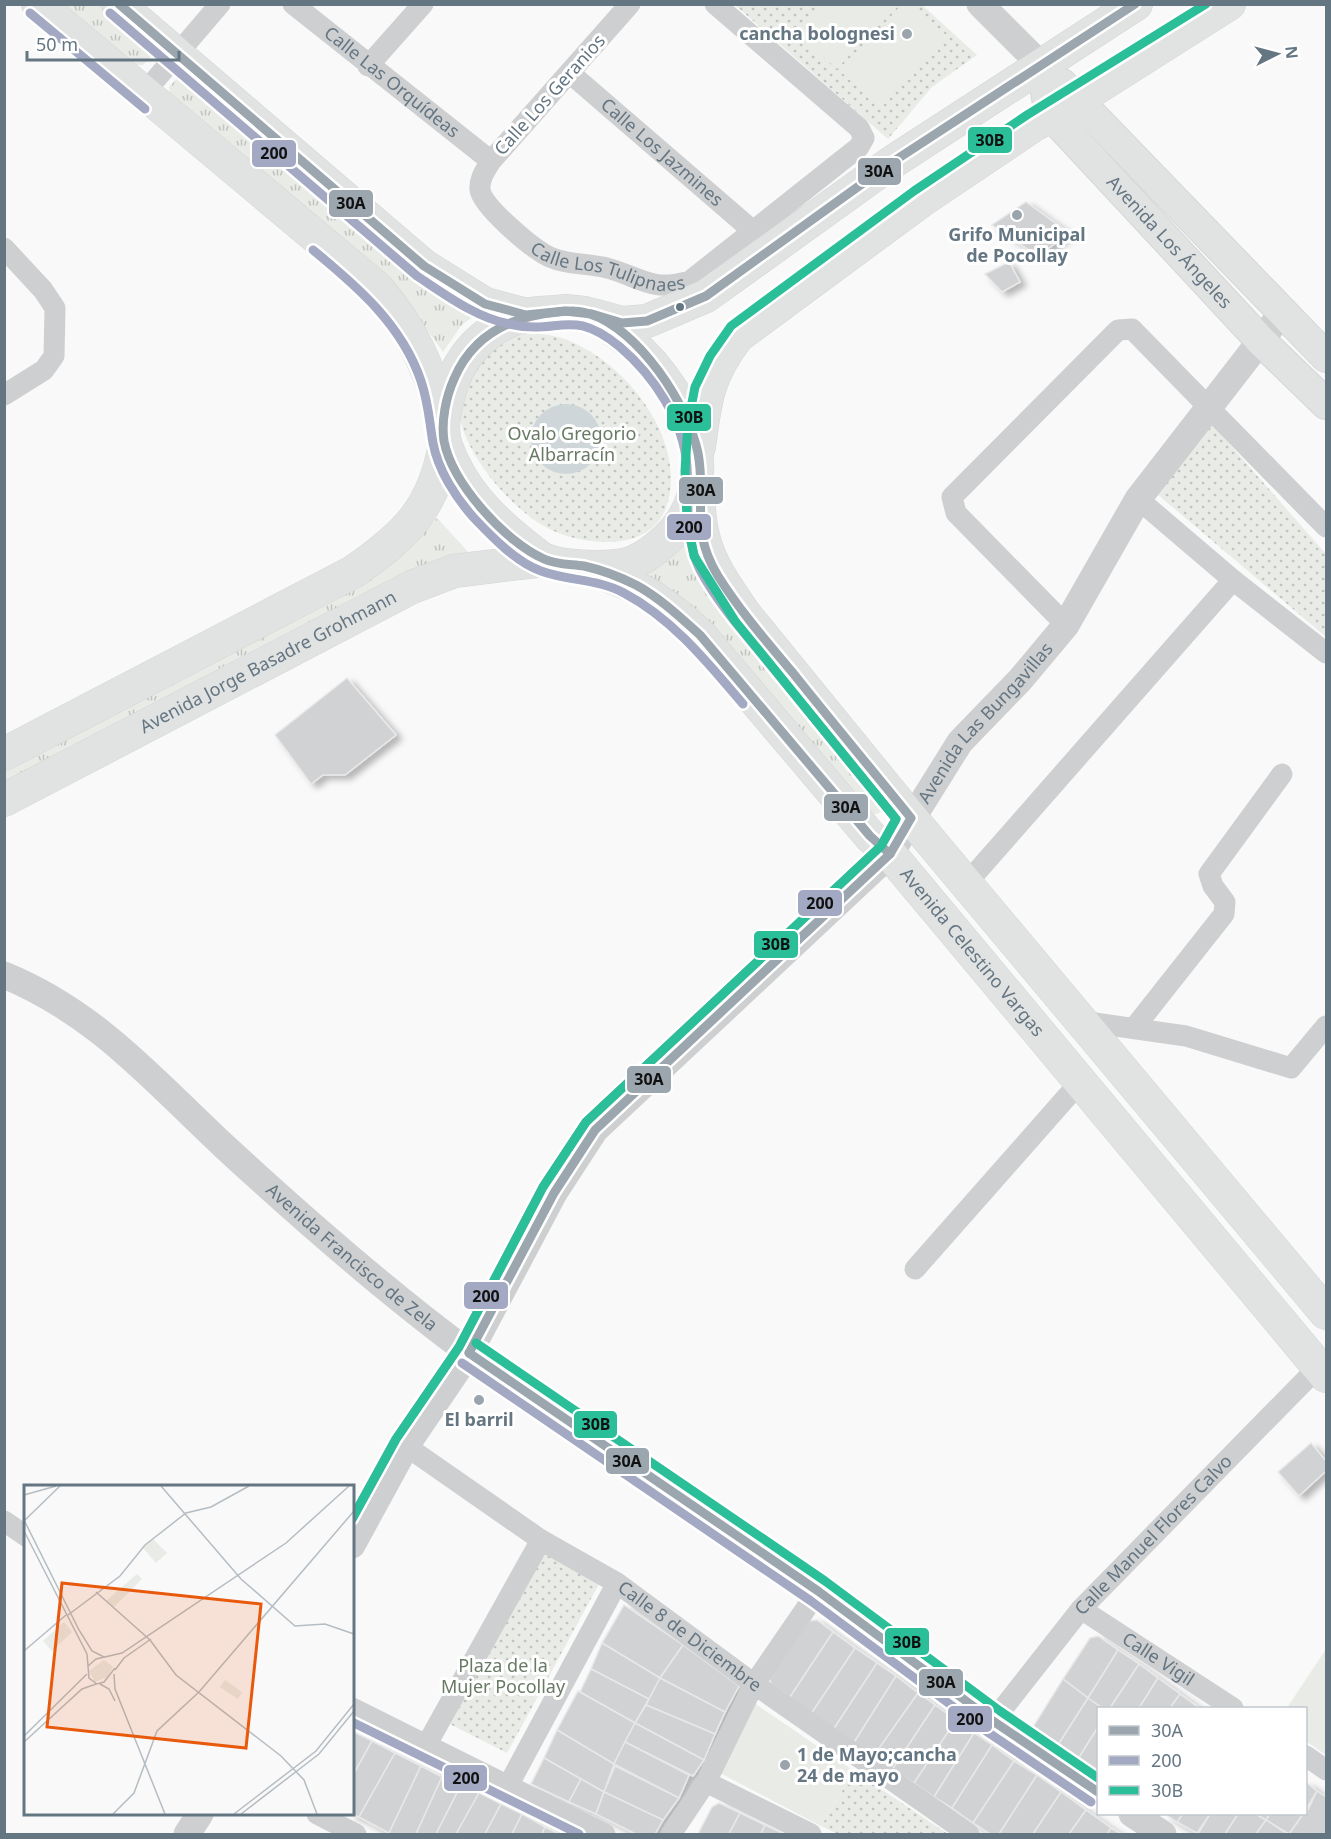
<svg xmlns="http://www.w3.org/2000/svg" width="1331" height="1839" font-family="'Noto Sans',sans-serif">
	<defs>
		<pattern id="grass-tufts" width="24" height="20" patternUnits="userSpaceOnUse" patternTransform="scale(1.5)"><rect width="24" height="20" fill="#e8ebe6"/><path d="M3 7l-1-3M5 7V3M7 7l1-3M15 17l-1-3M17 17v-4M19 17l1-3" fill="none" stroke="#c0c3c0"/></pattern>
		<pattern id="park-dots" width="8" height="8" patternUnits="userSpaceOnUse" patternTransform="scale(1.5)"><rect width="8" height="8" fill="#e8ebe6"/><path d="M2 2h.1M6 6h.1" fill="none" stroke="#c0c3c0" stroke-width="1.8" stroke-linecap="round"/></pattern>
		<filter id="shadow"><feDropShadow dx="6" dy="4" stdDeviation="3" flood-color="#0004"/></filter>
	</defs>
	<rect width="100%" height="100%" fill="#f9f9f9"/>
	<g fill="url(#grass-tufts)">
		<polygon points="64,5 105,5 154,54 143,65 134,65"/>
		<polygon points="181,74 481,310 461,326 443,352 402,295 170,94 169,87"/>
		<polygon points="437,518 472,556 5,787 5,764 402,555"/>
		<path d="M 681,538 L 694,570 L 707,590 L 883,795 C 888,809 881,816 866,815 L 640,574 Z"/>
	</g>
	<g fill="url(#park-dots)">
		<polygon points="735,5 922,5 977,55 932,87 888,139"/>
		<path d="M 517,333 C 527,334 538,333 549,335 C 617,348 691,438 666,508 C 648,555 577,546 542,525 C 500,499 435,423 466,371 C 472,360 505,342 517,333 Z"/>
		<polygon points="1210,422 1326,554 1326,637 1157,494"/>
		<polygon points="533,1539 599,1584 507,1753 436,1717"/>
		<polygon points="854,1771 948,1834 838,1834 821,1826"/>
	</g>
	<g fill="#e8ebe6">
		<polygon points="821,5 821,4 894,5 837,69 796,33"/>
		<polygon points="901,5 912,5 946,35 881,108 841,72"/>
		<polygon points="1326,1649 1326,1755 1306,1741 1306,1708 1287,1708"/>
		<polygon points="754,1703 854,1771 821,1826 718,1772"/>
	</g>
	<circle fill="#ced6d9" cx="566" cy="439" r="35"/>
	<g fill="#d0d2d3" stroke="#e8e8e8" stroke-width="1.5" filter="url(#shadow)">
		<polygon points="1026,202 1069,233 1038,256 992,225"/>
		<polygon points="1009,262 1020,282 1002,292 985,274"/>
		<polygon points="347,678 396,735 345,775 323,775 311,784 275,735"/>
		<polygon points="1311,1443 1326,1461 1326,1471 1299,1496 1278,1472"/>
		<polygon points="624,1605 683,1645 660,1678 602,1643"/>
		<polygon points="817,1620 833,1632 790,1697 771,1684 769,1677 809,1621"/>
		<polygon points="833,1632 855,1648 811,1714 790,1697"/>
		<polygon points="1098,1636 1118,1650 1088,1698 1063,1679 1090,1638"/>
		<polygon points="602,1643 660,1678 649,1699 591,1669"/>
		<polygon points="683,1645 739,1686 725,1712 660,1678"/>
		<polygon points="855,1648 877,1663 833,1730 811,1714"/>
		<polygon points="1118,1650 1139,1664 1110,1708 1102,1708 1088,1698"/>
		<polygon points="877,1663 896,1676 853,1744 833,1730"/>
		<polygon points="1139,1664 1158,1678 1139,1708 1110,1708"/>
		<polygon points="591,1669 649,1699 635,1723 580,1692"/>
		<polygon points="896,1676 918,1693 873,1757 853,1744"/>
		<polygon points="660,1678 725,1712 715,1734 646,1705"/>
		<polygon points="1158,1678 1180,1694 1170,1708 1139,1708"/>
		<polygon points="1063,1679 1088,1698 1058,1745 1033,1727"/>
		<polygon points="578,1691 635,1723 614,1764 557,1730"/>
		<polygon points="918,1693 935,1705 892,1770 873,1757"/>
		<polygon points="1180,1694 1199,1708 1170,1708"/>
		<polygon points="1088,1698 1102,1708 1098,1708 1098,1727 1078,1759 1058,1745"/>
		<polygon points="646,1705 715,1734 704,1760 635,1723"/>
		<polygon points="935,1705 956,1720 914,1783 892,1770"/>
		<polygon points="956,1720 974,1733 934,1797 914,1783"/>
		<polygon points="635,1723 704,1760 693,1776 625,1742"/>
		<polygon points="1098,1727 1098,1771 1078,1759"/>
		<polygon points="557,1730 614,1764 604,1792 544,1758"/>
		<polygon points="352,1731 372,1741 352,1777"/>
		<polygon points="974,1733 992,1745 952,1808 934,1797"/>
		<polygon points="372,1741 395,1753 359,1817 351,1814 352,1777"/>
		<polygon points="625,1742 689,1775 679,1798 614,1764"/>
		<polygon points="992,1745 1014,1761 973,1823 952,1808"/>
		<polygon points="395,1753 421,1766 389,1833 359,1817"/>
		<polygon points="544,1758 581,1779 569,1802 531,1784"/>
		<polygon points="1014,1761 1037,1775 999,1834 990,1834 973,1823"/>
		<polygon points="421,1766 442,1777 416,1834 392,1834 389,1833"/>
		<polygon points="615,1766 679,1798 663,1820 604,1792"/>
		<polygon points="1037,1775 1061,1792 1033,1834 999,1834"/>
		<polygon points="442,1777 460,1787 436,1834 416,1834"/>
		<polygon points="581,1779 604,1792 596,1814 569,1802"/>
		<polygon points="1306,1782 1317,1791 1306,1809"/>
		<polygon points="460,1787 479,1793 456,1834 436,1834"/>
		<polygon points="1317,1791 1326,1797 1326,1834 1289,1834 1303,1814 1306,1814"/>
		<polygon points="604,1792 663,1820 655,1834 636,1834 596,1814"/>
		<polygon points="1061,1792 1086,1810 1069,1834 1033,1834"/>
		<polygon points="479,1793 501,1804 485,1834 456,1834"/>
		<polygon points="719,1803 740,1813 729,1834 698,1834 712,1807"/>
		<polygon points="501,1804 522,1814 512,1834 485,1834"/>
		<polygon points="1086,1810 1111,1828 1107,1834 1069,1834"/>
		<polygon points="740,1813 765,1825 761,1834 729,1834"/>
		<polygon points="522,1814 545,1827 542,1834 512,1834"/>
		<polygon points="1165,1814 1183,1814 1177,1822"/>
		<polygon points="1183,1814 1210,1814 1197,1833 1177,1822"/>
		<polygon points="1210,1814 1238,1814 1225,1834 1198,1834"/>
		<polygon points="1238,1814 1256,1814 1266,1820 1256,1834 1225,1834"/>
		<polygon points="1256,1814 1270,1814 1266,1820"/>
		<polygon points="1270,1814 1303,1814 1289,1834 1266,1820"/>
		<polygon points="1266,1820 1287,1834 1256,1834"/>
		<polygon points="765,1825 784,1834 761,1834"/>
		<polygon points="545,1827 559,1834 542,1834"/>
		<polygon points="1111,1828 1121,1834 1107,1834"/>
	</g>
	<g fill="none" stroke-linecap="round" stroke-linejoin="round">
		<g stroke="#d5d6d7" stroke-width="32">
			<g id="secondary">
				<path id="s9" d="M 1041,65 L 1050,114 L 1261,341 L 1326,404"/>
				<polyline points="1062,84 1326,357"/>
			</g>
		</g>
		<g stroke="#d5d6d7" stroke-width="34">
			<g id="primary">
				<path d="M 38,4 L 377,288 C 411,327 429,367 443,417"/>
				<polyline points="118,4 424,266 485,304 526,315"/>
			</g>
		</g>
		<g stroke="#d5d6d6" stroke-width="34">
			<g id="trunk">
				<path d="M 565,311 C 574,312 585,312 592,315 C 601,319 610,328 618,333 C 683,379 735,482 661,544 C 652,552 642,559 631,563 C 611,569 564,568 545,560 C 538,557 530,549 523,544 C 489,517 461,488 446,446 C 440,430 444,412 448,397 C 457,357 485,327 525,315 C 537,312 553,313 565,311 Z"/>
				<polyline points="597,316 622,323 647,321 706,296 891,163 1136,4"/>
				<path d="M 699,447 C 705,399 708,375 738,336 L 921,201 L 1034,125 L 1079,99 L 1229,4"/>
				<path d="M 698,481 C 697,543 710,564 744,613 L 911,818 L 1326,1313"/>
				<path id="s10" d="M 584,567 C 636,584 660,598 700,635 L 870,836 L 890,854 L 1326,1376"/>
				<path d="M 4,754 L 353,572 C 405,536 434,509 445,444"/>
				<path id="s11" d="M 4,800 L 412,587 L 454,571 L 545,560"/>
			</g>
		</g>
		<g stroke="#cecfd0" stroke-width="21">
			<path id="s1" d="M 293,4 L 491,161"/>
			<path id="s2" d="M 630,4 L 491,161 C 485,171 479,179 480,190 C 483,207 529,245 544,254 C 562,265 587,263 607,268 C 643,278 650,292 690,281 L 859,147 L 864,138 L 859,128 L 715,4"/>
			<polyline points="368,66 423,4"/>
			<path id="s3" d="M 571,74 L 753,231"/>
			<polyline points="144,93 220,4"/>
			<polyline points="4,248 43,290 55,308 54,356 44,370 4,395"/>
			<polyline points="1138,499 1233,580 1326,653"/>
			<polyline points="1066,625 956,513 952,497 1118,330 1132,329 1326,527"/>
			<polyline points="966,884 1233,580"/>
			<polyline points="1081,1021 1186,1036 1291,1068 1326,1026"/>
			<polyline points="1134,1028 1224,914 1225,902 1213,886 1209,874 1282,774"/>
			<polyline points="915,1269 1080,1082"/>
			<path id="s4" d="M 406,1446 L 541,1540 L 617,1583 L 754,1684 L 969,1834"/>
			<polyline points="4,1521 26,1536"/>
			<path id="s5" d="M 1081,1609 L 1233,1708"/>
			<polyline points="352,1708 605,1834"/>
			<path id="s6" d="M 993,1721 L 1081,1609 L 1326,1359"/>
			<polyline points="427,1744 541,1540"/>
			<polyline points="1306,1756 1326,1770"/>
			<polyline points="706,1782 811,1834"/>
			<polyline points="508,1786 617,1583"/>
			<polyline points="317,1814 356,1834"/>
			<polyline points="671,1834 706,1782 754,1684 818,1591"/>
		</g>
		<g stroke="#cecfd0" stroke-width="27">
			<polyline points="980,4 1041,65"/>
			<path id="s7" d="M 4,975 C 97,1013 154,1081 225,1147 C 303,1219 384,1290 469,1353 L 818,1591 L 993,1721 L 1098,1792"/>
			<path id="s8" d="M 352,1545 L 406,1446 L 469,1353 L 554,1193 L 595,1130 L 890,854 L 960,742 L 1020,680 L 1066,625 L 1138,499 L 1282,313"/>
			<polyline points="1132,1814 1163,1834"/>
			<polyline points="187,1834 200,1814"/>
		</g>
		<use href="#secondary" stroke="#e1e2e2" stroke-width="30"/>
		<use href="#primary" stroke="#e1e2e2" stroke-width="33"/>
		<use href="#trunk" stroke="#e1e2e2" stroke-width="33"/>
		<g stroke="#fff" stroke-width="14">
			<g id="bus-1">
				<polyline points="119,4 424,266 485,304 526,315 565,311 592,314 622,323 647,321 706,296 891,163 1135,4"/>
				<path d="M 558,312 C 569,311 580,310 590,314 C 639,330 688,404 698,453 C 707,501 689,529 718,576 C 740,611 767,642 793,673 C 832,722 872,770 911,818 L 890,854 L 870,836 L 700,635 C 680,617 660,598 636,585 C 620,577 602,570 584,566 C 571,564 557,565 544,559 C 505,542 452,483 444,441 C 441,421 446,397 454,379 C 473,334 512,316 558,312 Z"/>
				<polyline points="469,1353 554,1193 595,1130 890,854"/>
				<polyline points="469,1353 818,1591 993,1721 1098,1792"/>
			</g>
		</g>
		<g stroke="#fff" stroke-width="14">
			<g id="bus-2">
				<polyline points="30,13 145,109"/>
				<path d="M 110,13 L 417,276 C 446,295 475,317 509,324 C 560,336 570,306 620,347 C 654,376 684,421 687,467 C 689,502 684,537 700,570 C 719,606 748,637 773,668 C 814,718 855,769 896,819 L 881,846 L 586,1122 L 543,1187 L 459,1347 L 396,1439 L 352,1519"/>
				<path d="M 313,250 C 358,287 402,325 421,381 C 429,405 429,420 433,443 C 438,470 456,498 474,518 C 492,537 516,562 541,571 C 568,581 599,579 624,593 C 673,619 708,663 743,704"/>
				<polyline points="462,1363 811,1601 986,1731 1091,1802"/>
				<polyline points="352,1722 579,1834"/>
			</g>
		</g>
		<g stroke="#fff" stroke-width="14">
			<g id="bus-3">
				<polyline points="476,1343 825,1581 1000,1711 1098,1778"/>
				<polyline points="352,1519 396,1439 459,1347 543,1187 586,1122 881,846 896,819 735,621 694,556 687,519 685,471 688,423 695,387 710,356 731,326 914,191 1027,115 1206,4"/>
			</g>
		</g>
		<use href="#bus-1" stroke="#9ba6ae" stroke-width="9"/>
		<use href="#bus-2" stroke="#a4a9c3" stroke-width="9"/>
		<use href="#bus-3" stroke="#2abf99" stroke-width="9"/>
	</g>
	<g fill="#99a4ac" stroke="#fff" stroke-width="2">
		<circle cx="907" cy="34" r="6"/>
		<circle cx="1017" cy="215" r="6"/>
		<circle cx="479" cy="1400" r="6"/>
		<circle cx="785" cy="1765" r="6"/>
	</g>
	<circle fill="#657683" stroke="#fff" stroke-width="2" cx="680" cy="307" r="5"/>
	<g text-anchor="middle" stroke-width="6" stroke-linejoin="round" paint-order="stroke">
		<g font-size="18" font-weight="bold" fill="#657683" stroke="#fff">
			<text x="895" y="40" text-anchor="end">cancha bolognesi</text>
			<text x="1017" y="241">Grifo Municipal<tspan x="1017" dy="21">de Pocollay</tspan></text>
			<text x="479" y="1426">El barril</text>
			<text x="797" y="1761" text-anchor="start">1 de Mayo;cancha<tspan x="797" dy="21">24 de mayo</tspan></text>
		</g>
		<g font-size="18" fill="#657683" stroke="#fff">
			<text dy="6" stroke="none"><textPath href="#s1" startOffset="126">Calle Las Orquídeas</textPath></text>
			<text transform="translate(550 95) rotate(-48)" y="6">Calle Los Geranios</text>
			<text dy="6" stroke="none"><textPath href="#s3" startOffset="120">Calle Los Jazmines</textPath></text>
			<text dy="6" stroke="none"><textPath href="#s9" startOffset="225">Avenida Los Ángeles</textPath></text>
			<text dy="6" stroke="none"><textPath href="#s2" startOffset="399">Calle Los Tulipnaes</textPath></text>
			<text dy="6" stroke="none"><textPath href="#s11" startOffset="298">Avenida Jorge Basadre Grohmann</textPath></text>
			<text dy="6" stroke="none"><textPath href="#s8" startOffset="1048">Avenida Las Bungavillas</textPath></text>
			<text dy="6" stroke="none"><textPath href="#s10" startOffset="554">Avenida Celestino Vargas</textPath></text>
			<text dy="6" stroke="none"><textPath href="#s7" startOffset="450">Avenida Francisco de Zela</textPath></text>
			<text dy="6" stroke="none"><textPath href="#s6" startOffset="246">Calle Manuel Flores Calvo</textPath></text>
			<text dy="6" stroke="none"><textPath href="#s4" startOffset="342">Calle 8 de Diciembre</textPath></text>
			<text dy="6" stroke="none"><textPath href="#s5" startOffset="92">Calle Vigil</textPath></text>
		</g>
		<g font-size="18" fill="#687a64" stroke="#fff">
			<text x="572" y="440">Ovalo Gregorio<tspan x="572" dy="21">Albarracín</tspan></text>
			<text x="503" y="1672">Plaza de la<tspan x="503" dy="21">Mujer Pocollay</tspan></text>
		</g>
	</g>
	<g transform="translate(24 1485)">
		<rect width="330" height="330" fill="#f9f9f9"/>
		<path d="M 113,89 L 118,94 L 90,122 L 82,116 ZM 40,137 L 48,147 L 28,166 L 19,156 ZM 80,175 L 89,182 L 83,192 L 71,197 L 65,186 ZM 201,195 L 218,207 L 214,214 L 196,202 Z" fill="#e8ebe6"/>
		<path d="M 129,54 L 143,68 L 132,78 L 119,63 Z" fill="#e8ebe6"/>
		<path fill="none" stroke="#b5bdc3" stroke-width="1.5" d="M 137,1 L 217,94 L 271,141 L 301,139 L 330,149M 0,10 L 32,1M 0,35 L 55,145 L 68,166 L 80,172M 1,35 L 36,1M 0,46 L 63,169 L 65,193 L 73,199 L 80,197 L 91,183M 72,107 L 126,155 L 152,190 L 257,271 L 280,295 L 293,329M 44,130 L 96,91 L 121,60 L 162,28 L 187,22 L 225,1M 0,166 L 42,130M 64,181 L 72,174 L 98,168 L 262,58 L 325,1M 91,185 L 100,173 L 127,154M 90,189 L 91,204 L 141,329M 76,199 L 85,204 L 91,216M 0,251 L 63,189M 0,257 L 58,204 L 72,199M 89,329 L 110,308 L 133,246 L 175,207 L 330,26M 210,329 L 292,266 L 330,219M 217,329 L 295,269 L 330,226"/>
		<path fill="#e8590c" fill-opacity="0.15" stroke="#e8590c" stroke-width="3" d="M 38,98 L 237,119 L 222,263 L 23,242 Z"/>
		<rect width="330" height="330" fill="none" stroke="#657683" stroke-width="3"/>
	</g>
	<g stroke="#fff" stroke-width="2">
		<rect x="967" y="126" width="46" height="28" rx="6" fill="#2abf99"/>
		<rect x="251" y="139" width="46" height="29" rx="6" fill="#a4a9c3"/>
		<rect x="857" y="157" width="45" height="29" rx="6" fill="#9ba6ae"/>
		<rect x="328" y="189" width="46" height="29" rx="6" fill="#9ba6ae"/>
		<rect x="666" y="403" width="46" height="29" rx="6" fill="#2abf99"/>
		<rect x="678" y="476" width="46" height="29" rx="6" fill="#9ba6ae"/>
		<rect x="666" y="513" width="46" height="28" rx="6" fill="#a4a9c3"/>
		<rect x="823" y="793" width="46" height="29" rx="6" fill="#9ba6ae"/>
		<rect x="797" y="889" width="46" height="28" rx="6" fill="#a4a9c3"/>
		<rect x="753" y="930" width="46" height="29" rx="6" fill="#2abf99"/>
		<rect x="626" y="1065" width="46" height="29" rx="6" fill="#9ba6ae"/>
		<rect x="463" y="1281" width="46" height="29" rx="6" fill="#a4a9c3"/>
		<rect x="573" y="1410" width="45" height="29" rx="6" fill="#2abf99"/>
		<rect x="605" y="1447" width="45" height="28" rx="6" fill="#9ba6ae"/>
		<rect x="884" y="1627" width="46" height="29" rx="6" fill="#2abf99"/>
		<rect x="918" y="1668" width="46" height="29" rx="6" fill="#9ba6ae"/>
		<rect x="947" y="1705" width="46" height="28" rx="6" fill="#a4a9c3"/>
		<rect x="443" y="1764" width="45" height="28" rx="6" fill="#a4a9c3"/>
	</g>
	<g font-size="16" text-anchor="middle" font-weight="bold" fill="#111">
		<text x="990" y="146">30B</text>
		<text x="274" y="159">200</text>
		<text x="879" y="177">30A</text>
		<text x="351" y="209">30A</text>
		<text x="689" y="423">30B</text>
		<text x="701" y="496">30A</text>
		<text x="689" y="533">200</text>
		<text x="846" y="813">30A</text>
		<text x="820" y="909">200</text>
		<text x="776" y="950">30B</text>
		<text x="649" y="1085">30A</text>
		<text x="486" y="1302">200</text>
		<text x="596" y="1430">30B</text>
		<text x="627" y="1467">30A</text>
		<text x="907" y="1648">30B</text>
		<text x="941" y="1688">30A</text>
		<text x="970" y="1725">200</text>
		<text x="466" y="1784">200</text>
	</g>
	<rect width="1331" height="1839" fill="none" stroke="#657683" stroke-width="12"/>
	<rect x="1097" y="1707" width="210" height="108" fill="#ffffff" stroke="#c1c8cd" stroke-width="1.5"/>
	<rect x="1109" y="1726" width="30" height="9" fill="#9ba6ae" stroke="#c1c8cd" stroke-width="1.5"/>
	<text x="1151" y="1737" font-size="18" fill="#657683">30A</text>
	<rect x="1109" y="1756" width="30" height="9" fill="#a4a9c3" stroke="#c1c8cd" stroke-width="1.5"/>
	<text x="1151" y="1767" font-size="18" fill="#657683">200</text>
	<rect x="1109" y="1786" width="30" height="9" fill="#2abf99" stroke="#c1c8cd" stroke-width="1.5"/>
	<text x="1151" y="1797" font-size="18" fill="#657683">30B</text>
	<g transform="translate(1277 54) rotate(84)" stroke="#ffffff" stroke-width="4.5" paint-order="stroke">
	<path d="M0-4.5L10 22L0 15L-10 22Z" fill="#657683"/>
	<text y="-9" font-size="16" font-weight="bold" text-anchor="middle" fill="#657683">N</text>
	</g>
	<path d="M27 51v9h152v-9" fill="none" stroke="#657683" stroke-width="3"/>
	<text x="36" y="51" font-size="18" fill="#657683" stroke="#ffffff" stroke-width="4.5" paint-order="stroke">50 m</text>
</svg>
